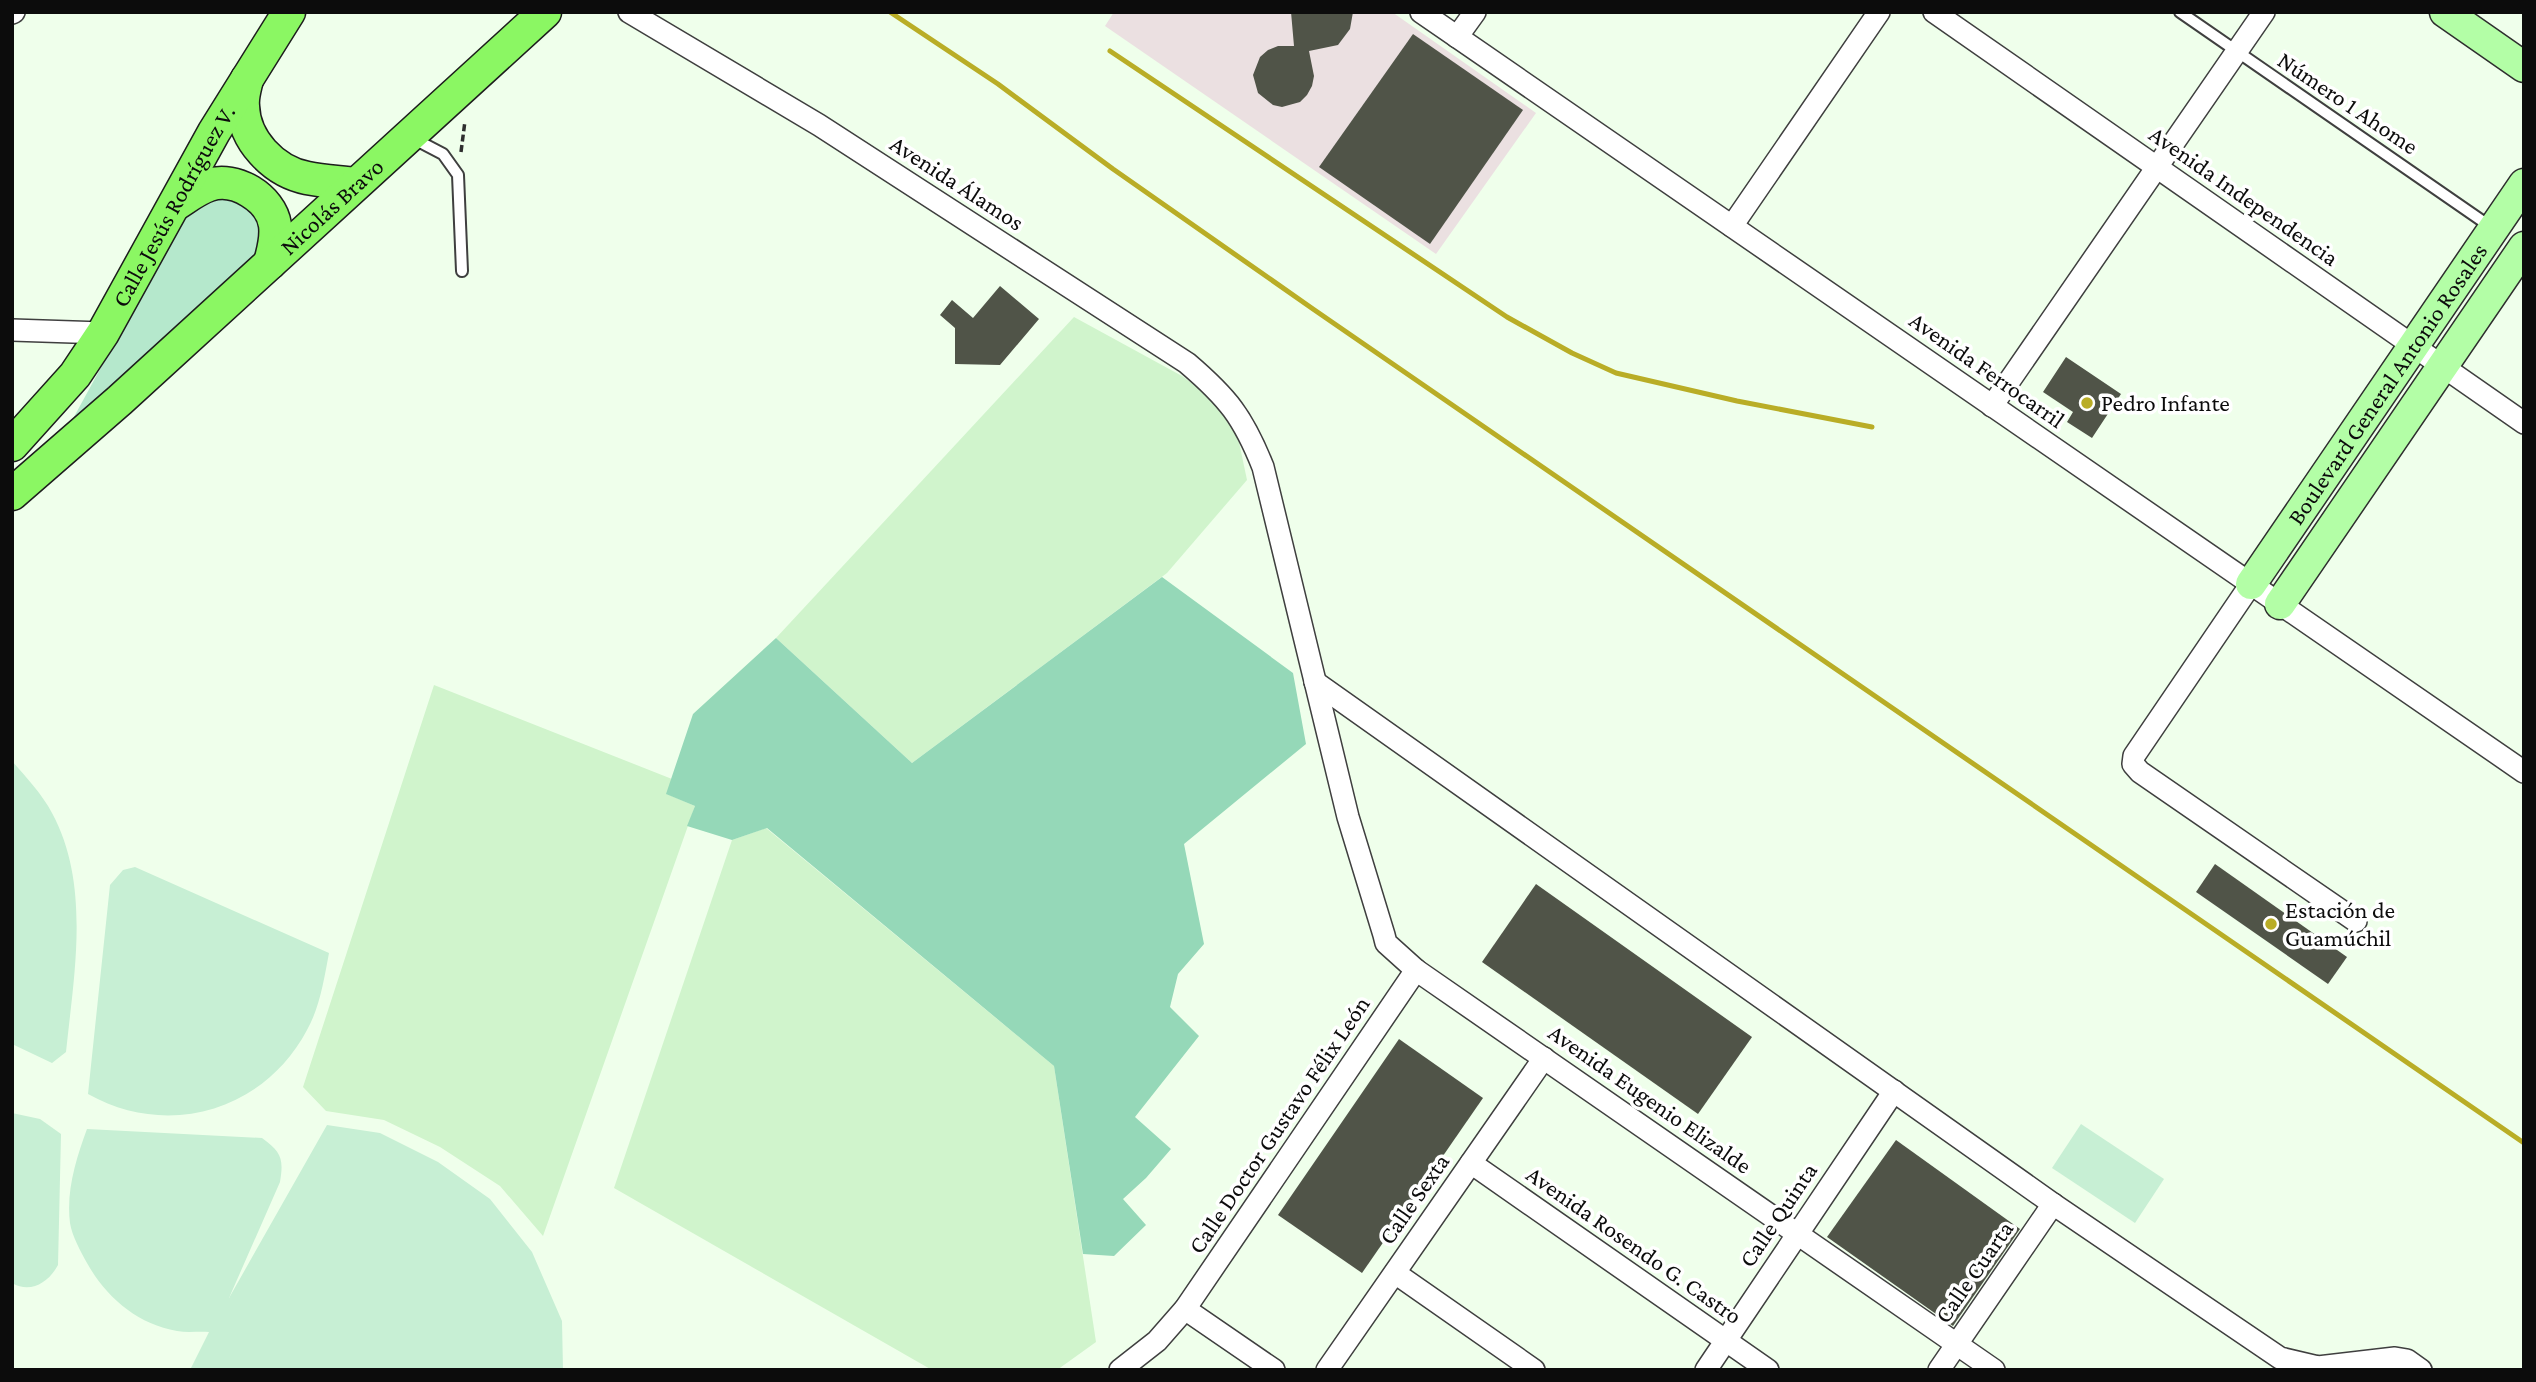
<svg xmlns="http://www.w3.org/2000/svg" width="2536" height="1382" font-family="'Crimson Pro',serif">
	<rect width="100%" height="100%" fill="#efffeb"/>
	<polygon fill="#ebe0e1" points="1114,12 1392,12 1536,113 1436,254 1105,26"/>
	<g fill="#d0f4cc">
		<polygon points="1074,317 1182,376 1208,395 1228,421 1239,442 1247,480 1167,573 912,763 776,638"/>
		<polygon points="434,685 672,779 667,794 695,806 543,1236 500,1186 440,1147 384,1120 326,1111 303,1087"/>
		<polygon points="766,828 1054,1066 1096,1342 1057,1370 932,1370 614,1188 732,840"/>
	</g>
	<path fill="#b5e8cc" d="M 223,196 C 230,198 239,200 245,204 C 263,216 264,241 253,257 L 69,426 L 187,210 Z"/>
	<polygon fill="#95d8b8" points="1162,577 1293,673 1306,744 1184,844 1204,944 1178,974 1170,1007 1199,1036 1135,1117 1171,1149 1146,1178 1123,1199 1146,1225 1114,1256 1083,1254 1054,1066 767,828 732,840 687,826 695,806 666,794 693,714 776,638 912,763"/>
	<g fill="#c7efd4">
		<path d="M 12,761 C 26,777 42,794 52,813 C 91,885 74,974 66,1052 L 52,1063 L 12,1044 Z"/>
		<path d="M 135,867 L 329,953 C 324,979 320,1007 307,1030 C 264,1111 168,1139 88,1094 L 110,885 L 123,870 Z"/>
		<path d="M 12,1113 L 40,1119 L 61,1134 L 58,1265 C 49,1282 31,1294 12,1283 Z"/>
		<polygon points="2081,1124 2164,1179 2135,1223 2052,1168"/>
		<path d="M 327,1125 L 380,1133 L 438,1162 L 490,1199 L 532,1252 L 562,1321 L 563,1370 L 190,1370 L 209,1332 C 199,1331 188,1333 177,1331 C 137,1324 106,1297 87,1263 C 81,1252 72,1236 70,1223 C 66,1191 76,1159 87,1129 L 262,1138 C 281,1152 284,1158 280,1182 L 229,1298 Z"/>
	</g>
	<g fill="#505448">
		<polygon points="1291,12 1353,12 1350,29 1338,45 1309,51 1314,76 1312,86 1307,95 1300,102 1282,107 1273,105 1258,93 1253,75 1260,57 1268,50 1278,46 1294,46"/>
		<polygon points="1413,34 1523,110 1430,244 1319,167"/>
		<polygon points="1000,286 1039,319 1000,365 955,364 955,328 940,315 952,300 973,318"/>
		<polygon points="2066,357 2121,394 2092,438 2067,422 2073,412 2043,392"/>
		<polygon points="2215,864 2347,957 2328,984 2196,892"/>
		<polygon points="1536,884 1752,1037 1698,1114 1482,962"/>
		<polygon points="1399,1039 1483,1098 1362,1273 1278,1215"/>
		<polygon points="1896,1140 2020,1229 1953,1326 1827,1237"/>
	</g>
	<g fill="none" stroke-linecap="round" stroke-linejoin="round">
		<g stroke="#3f3f3f" stroke-width="14">
			<g id="lane">
				<polyline points="2180,12 2491,227"/>
				<polyline points="412,142 420,142 443,154 458,175 462,271"/>
			</g>
		</g>
		<g stroke="#3f3f3f" stroke-width="24">
			<g id="street">
				<path d="M 629,12 L 819,125 L 1187,363 C 1228,398 1243,417 1263,467 L 1348,817 L 1384,935 L 1386,943 L 1416,970 L 1994,1370"/>
				<polyline points="1421,12 2524,772"/>
				<polyline points="1934,12 2524,423"/>
				<polyline points="12,13 14,12"/>
				<polyline points="1457,37 1475,12"/>
				<polyline points="1732,226 1879,12"/>
				<polyline points="12,330 103,333"/>
				<polyline points="1992,406 2264,12"/>
				<polyline points="2251,584 2134,756 2133,764 2140,772 2356,921"/>
				<polyline points="1315,682 2053,1204 2280,1358 2318,1367 2395,1358 2407,1360 2421,1370"/>
				<polyline points="1471,1163 1768,1370"/>
				<polyline points="1395,1273 1534,1370"/>
				<polyline points="1185,1309 1274,1370"/>
				<polyline points="1120,1370 1157,1341 1185,1309 1416,970"/>
				<polyline points="1327,1370 1544,1058"/>
				<polyline points="1706,1370 1894,1091"/>
				<polyline points="1939,1370 2053,1204"/>
			</g>
		</g>
		<g stroke="#2e2e2e" stroke-width="33">
			<g id="secondary">
				<polyline points="2445,12 2524,67"/>
				<path id="s1" d="M 2251,584 L 2524,184"/>
				<polyline points="2280,604 2524,247"/>
			</g>
		</g>
		<g stroke="#1d1d1d" stroke-width="35">
			<g id="primary">
				<path d="M 247,79 C 245,88 242,97 243,106 C 244,140 273,171 307,178 C 322,181 339,182 355,184"/>
				<path d="M 176,204 C 187,197 197,189 209,185 C 235,176 271,198 275,225 C 277,239 273,250 270,263"/>
				<path id="s2" d="M 12,445 L 75,375 L 103,333 L 214,132 L 289,12"/>
				<path id="s3" d="M 12,494 L 120,400 L 545,12"/>
			</g>
		</g>
		<polyline stroke="#2e2e2e" stroke-width="3.5" stroke-dasharray="7 3.5" stroke-linecap="butt" points="461,152 465,121"/>
		<use href="#lane" stroke="#fff" stroke-width="10"/>
		<use href="#street" stroke="#fff" stroke-width="21"/>
		<use href="#secondary" stroke="#b3fea6" stroke-width="30"/>
		<use href="#primary" stroke="#8bf763" stroke-width="32"/>
		<g stroke="#b9ad26" stroke-width="5">
			<polyline points="890,12 998,84 1113,169 1313,309 2524,1143"/>
			<polyline points="1110,51 1507,317 1572,353 1616,373 1737,401 1872,427"/>
		</g>
	</g>
	<g fill="#b9ad26" stroke="#fff" stroke-width="2.5">
		<circle cx="2087" cy="403" r="7"/>
		<circle cx="2271" cy="924" r="7"/>
	</g>
	<g text-anchor="middle" stroke-width="7" stroke-linejoin="round" paint-order="stroke">
		<g font-size="24" fill="#0c0c0c" stroke="#fff">
			<text transform="translate(2348 103) rotate(34)" y="8">Número 1 Ahome</text>
			<text transform="translate(957 183) rotate(33)" y="8">Avenida Álamos</text>
			<text transform="translate(2244 196) rotate(35)" y="8">Avenida Independencia</text>
			<text dy="8" stroke="none"><textPath href="#s2" startOffset="290">Calle Jesús Rodríguez V.</textPath></text>
			<text dy="8" stroke="none"><textPath href="#s3" startOffset="430">Nicolás Bravo</textPath></text>
			<text transform="translate(1987 370) rotate(35)" y="8">Avenida Ferrocarril</text>
			<text dy="8" stroke="none"><textPath href="#s1" startOffset="242">Boulevard General Antonio Rosales</textPath></text>
			<text transform="translate(1650 1099) rotate(35)" y="8">Avenida Eugenio Elizalde</text>
			<text transform="translate(1279 1125) rotate(-56)" y="8">Calle Doctor Gustavo Félix León</text>
			<text transform="translate(1414 1199) rotate(-55)" y="8">Calle Sexta</text>
			<text transform="translate(1778 1215) rotate(-56)" y="8">Calle Quinta</text>
			<text transform="translate(1634 1245) rotate(35)" y="8">Avenida Rosendo G. Castro</text>
			<text transform="translate(1974 1272) rotate(-55)" y="8">Calle Cuarta</text>
		</g>
		<g font-size="24" fill="#0c0c0c" stroke="#fff" text-anchor="start">
			<text x="2101" y="411">Pedro Infante</text>
			<text x="2285" y="918">Estación de<tspan x="2285" dy="28">Guamúchil</tspan></text>
		</g>
	</g>
	<rect width="2536" height="1382" fill="none" stroke="#0c0c0c" stroke-width="28"/>
</svg>
